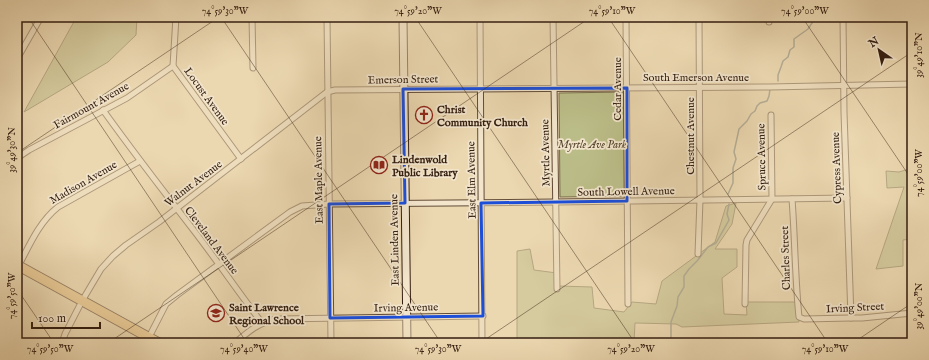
<svg xmlns="http://www.w3.org/2000/svg" width="929" height="360" font-family="'IM FELL English',serif">
	<rect width="100%" height="100%" fill="#ebd7b0"/>
	<filter id="stains"><feTurbulence type="fractalNoise" baseFrequency=".005" numOctaves="4"/><feColorMatrix values="0 0 0 0 .2 0 0 0 0 .09 0 0 0 0 .02 0 0 0 .5 -.17"/></filter>
	<radialGradient id="worn" r=".72"><stop offset=".6" stop-color="#630" stop-opacity="0"/><stop offset="1" stop-color="#630" stop-opacity=".3"/></radialGradient>
	<g fill="#bbbd88" stroke="#786e4c">
		<polygon points="76,17 137,17 136,35 108,62 24,112 76,18"/>
		<polygon points="624,92 625,196 560,197 559,93"/>
		<polygon points="912,168 912,239 903,240 903,266 876,269 904,187 887,188 886,171 899,172"/>
		<polygon points="736,203 732,224 715,249 737,249 737,267 722,278 724,314 747,315 746,302 799,302 799,322 682,327 676,324 635,323 634,343 517,343 517,251 530,249 534,270 557,273 559,286 592,287 594,308 624,312 632,302 656,304 662,281 715,242 726,206"/>
	</g>
	<g fill="none" stroke-linecap="round" stroke-linejoin="round">
		<g stroke="#727a72" stroke-width="1.5">
			<polyline points="778,81 778,75 781,67 783,61 788,57 790,50 794,47 794,39 808,29 816,17"/>
			<polyline points="728,194 733,183 733,168 736,159 734,152 739,129 747,121 751,114 755,111 757,106 760,103 767,101 769,96 770,89"/>
			<polyline points="671,343 671,322 677,306 678,297 684,287 684,276 689,269 697,261 708,247 716,243 729,220 727,214 729,204"/>
		</g>
		<g stroke="#624c38" stroke-width="7">
			<g id="street">
				<polyline points="176,17 173,66 241,159"/>
				<polyline points="252,17 253,68"/>
				<polyline points="327,17 331,343"/>
				<polyline points="480,17 482,343"/>
				<polyline points="553,17 557,289"/>
				<polyline points="626,17 628,304"/>
				<polyline points="843,17 844,112 851,318"/>
				<polyline points="769,22 769,17"/>
				<polyline points="17,59 41,17"/>
				<path d="M 103,110 C 133,152 164,192 195,232 C 218,262 239,293 262,323"/>
				<polyline points="17,158 29,150 127,98 173,66"/>
				<path d="M 792,199 C 795,238 795,278 799,317 L 804,319 L 851,318 L 862,318 L 912,313"/>
				<polyline points="698,254 700,200 699,17"/>
				<path d="M 18,267 C 29,246 39,222 58,207 L 140,161"/>
				<polyline points="745,304 746,245 747,240 772,199 771,115"/>
				<polyline points="62,343 65,334 82,301 101,269 113,256 126,245 159,222 327,92 335,90 770,87 912,84"/>
				<polyline points="146,343 166,304 177,295 290,212 302,206 329,204 556,202 847,198"/>
				<path d="M 235,343 C 249,331 258,323 276,319 L 483,316"/>
			</g>
		</g>
		<g stroke="#341e10" stroke-width="9">
			<polyline id="secondary" points="403,17 407,343"/>
		</g>
		<g stroke="#341e10" stroke-width="11">
			<polyline id="highway" points="17,265 159,343"/>
		</g>
		<use href="#street" stroke="#f2e5cc" stroke-width="5"/>
		<use href="#secondary" stroke="#f2e5cc" stroke-width="7"/>
		<use href="#highway" stroke="#e6bc78" stroke-width="9"/>
	</g>
	<path d="M0 0H929V360H0ZM 627,88 L 627,201 L 481,203 L 483,316 L 330,318 L 329,204 L 405,203 L 403,89 Z" fill="#ebd7b0" fill-opacity=".55" fill-rule="evenodd"/>
	<path fill="none" stroke="#1d4ed8" stroke-width="3" stroke-linejoin="round" d="M 627,88 L 627,201 L 481,203 L 483,316 L 330,318 L 329,204 L 405,203 L 403,89 Z"/>
	<path fill="none" stroke="#341e10" stroke-width="1" stroke-opacity="0.45" d="M 28,17 L 247,343M 221,17 L 441,343M 415,17 L 635,343M 608,17 L 828,343M 802,17 L 912,180M 17,153 L 219,17M 17,289 L 54,343M 108,343 L 591,17M 480,343 L 912,52M 853,343 L 912,303"/>
	<defs>
		<g id="church-ring" transform="scale(0.9)"><circle r="9.5" fill="#f2e5cc" stroke="#8f2418" stroke-width="1.5"/><path d="M-1.2-6h2.4v3.5h3.3v2.4h-3.3V6h-2.4V-.1h-3.3v-2.4h3.3Z" fill="#8f2418"/></g>
		<g id="library-ring" transform="scale(0.9)"><circle r="9.5" fill="#f2e5cc" stroke="#8f2418" stroke-width="1.5"/><path d="M-6-4Q-3-5.5-.7-3.5V5Q-3 3-6 4ZM6-4Q3-5.5 .7-3.5V5Q3 3 6 4Z" fill="#8f2418"/></g>
		<g id="school-ring" transform="scale(0.9)"><circle r="9.5" fill="#f2e5cc" stroke="#8f2418" stroke-width="1.5"/><path d="M0-5L7-2L0 1L-7-2ZM-4 1L0 2.5L4 1V4Q0 6-4 4Z" fill="#8f2418"/></g>
	</defs>
	<g fill-rule="evenodd">
		<use href="#church-ring" x="424" y="115"/>
		<use href="#library-ring" x="379" y="165"/>
		<use href="#school-ring" x="216" y="313"/>
	</g>
	<g text-anchor="middle" stroke-width="3.5" stroke-linejoin="round" paint-order="stroke">
		<g font-size="11" fill="#341e10" stroke="#f2e5cc">
			<text x="696" y="81">South Emerson Avenue</text>
			<text transform="translate(403 79) rotate(-1)" y="4">Emerson Street</text>
			<text transform="translate(617 89) rotate(-90)" y="4">Cedar Avenue</text>
			<text transform="translate(207 96) rotate(54)" y="4">Locust Avenue</text>
			<text transform="translate(91 105) rotate(-29)" y="4">Fairmount Avenue</text>
			<text transform="translate(690 136) rotate(-90)" y="4">Chestnut Avenue</text>
			<text transform="translate(545 153) rotate(-91)" y="4">Myrtle Avenue</text>
			<text transform="translate(761 157) rotate(-91)" y="4">Spruce Avenue</text>
			<text transform="translate(836 168) rotate(-92)" y="4">Cypress Avenue</text>
			<text transform="translate(318 180) rotate(-91)" y="4">East Maple Avenue</text>
			<text transform="translate(471 180) rotate(-91)" y="4">East Elm Avenue</text>
			<text transform="translate(83 182) rotate(-30)" y="4">Madison Avenue</text>
			<text transform="translate(193 183) rotate(-37)" y="4">Walnut Avenue</text>
			<text transform="translate(626 191) rotate(-1)" y="4">South Lowell Avenue</text>
			<text transform="translate(212 240) rotate(53)" y="4">Cleveland Avenue</text>
			<text transform="translate(394 240) rotate(-91)" y="4">East Linden Avenue</text>
			<text transform="translate(785 258) rotate(-92)" y="4">Charles Street</text>
			<text transform="translate(406 307) rotate(-1)" y="4">Irving Avenue</text>
			<text transform="translate(855 307) rotate(-3)" y="4">Irving Street</text>
		</g>
		<g font-size="11" font-weight="bold" fill="#341e10" stroke="#f2e5cc" text-anchor="start">
			<text x="437" y="113">Christ<tspan x="437" dy="13">Community Church</tspan></text>
			<text x="392" y="163">Lindenwold<tspan x="392" dy="13">Public Library</tspan></text>
			<text x="229" y="311">Saint Lawrence<tspan x="229" dy="13">Regional School</tspan></text>
		</g>
		<g font-size="11" font-style="italic" fill="#56462e" stroke="#f2e5cc">
			<text x="592" y="148">Myrtle Ave Park</text>
		</g>
	</g>
	<rect width="929" height="360" fill="none" stroke="#ebd7b0" stroke-width="44"/>
	<g transform="translate(879 50) rotate(326)" stroke="#f2e5cc" stroke-width="3" paint-order="stroke">
	<path d="M0-3L7 15L0 10L-7 15Z" fill="#341e10"/>
	<text y="-6" font-size="11" font-weight="bold" text-anchor="middle" fill="#341e10">N</text>
	</g>
	<path d="M32 322v6h68v-6" fill="none" stroke="#341e10" stroke-width="2"/>
	<text x="38" y="322" font-size="12" fill="#341e10" stroke="#f2e5cc" stroke-width="3" paint-order="stroke">100 m</text>
	<rect x="22" y="22" width="885" height="316" fill="none" stroke="#341e10" stroke-width="1.5"/>
	<g font-size="10" text-anchor="middle" fill="#341e10">
		<text x="225" y="14">74°59'30"W</text>
		<text x="418" y="14">74°59'20"W</text>
		<text x="612" y="14">74°59'10"W</text>
		<text x="805" y="14">74°59'00"W</text>
		<text transform="translate(918 55) rotate(-90)" y="4">39°49'10"N</text>
		<text transform="translate(11 150) rotate(-90)" y="4">39°49'30"N</text>
		<text transform="translate(918 173) rotate(-90)" y="4">74°59'00"W</text>
		<text transform="translate(11 296) rotate(-90)" y="4">74°59'50"W</text>
		<text transform="translate(918 306) rotate(-90)" y="4">39°49'00"N</text>
		<text x="50" y="352">74°59'50"W</text>
		<text x="244" y="352">74°59'40"W</text>
		<text x="438" y="352">74°59'30"W</text>
		<text x="631" y="352">74°59'20"W</text>
		<text x="825" y="352">74°59'10"W</text>
	</g>
	<rect width="100%" height="100%" filter="url(#stains)"/>
	<rect width="100%" height="100%" fill="url(#worn)"/>
</svg>
